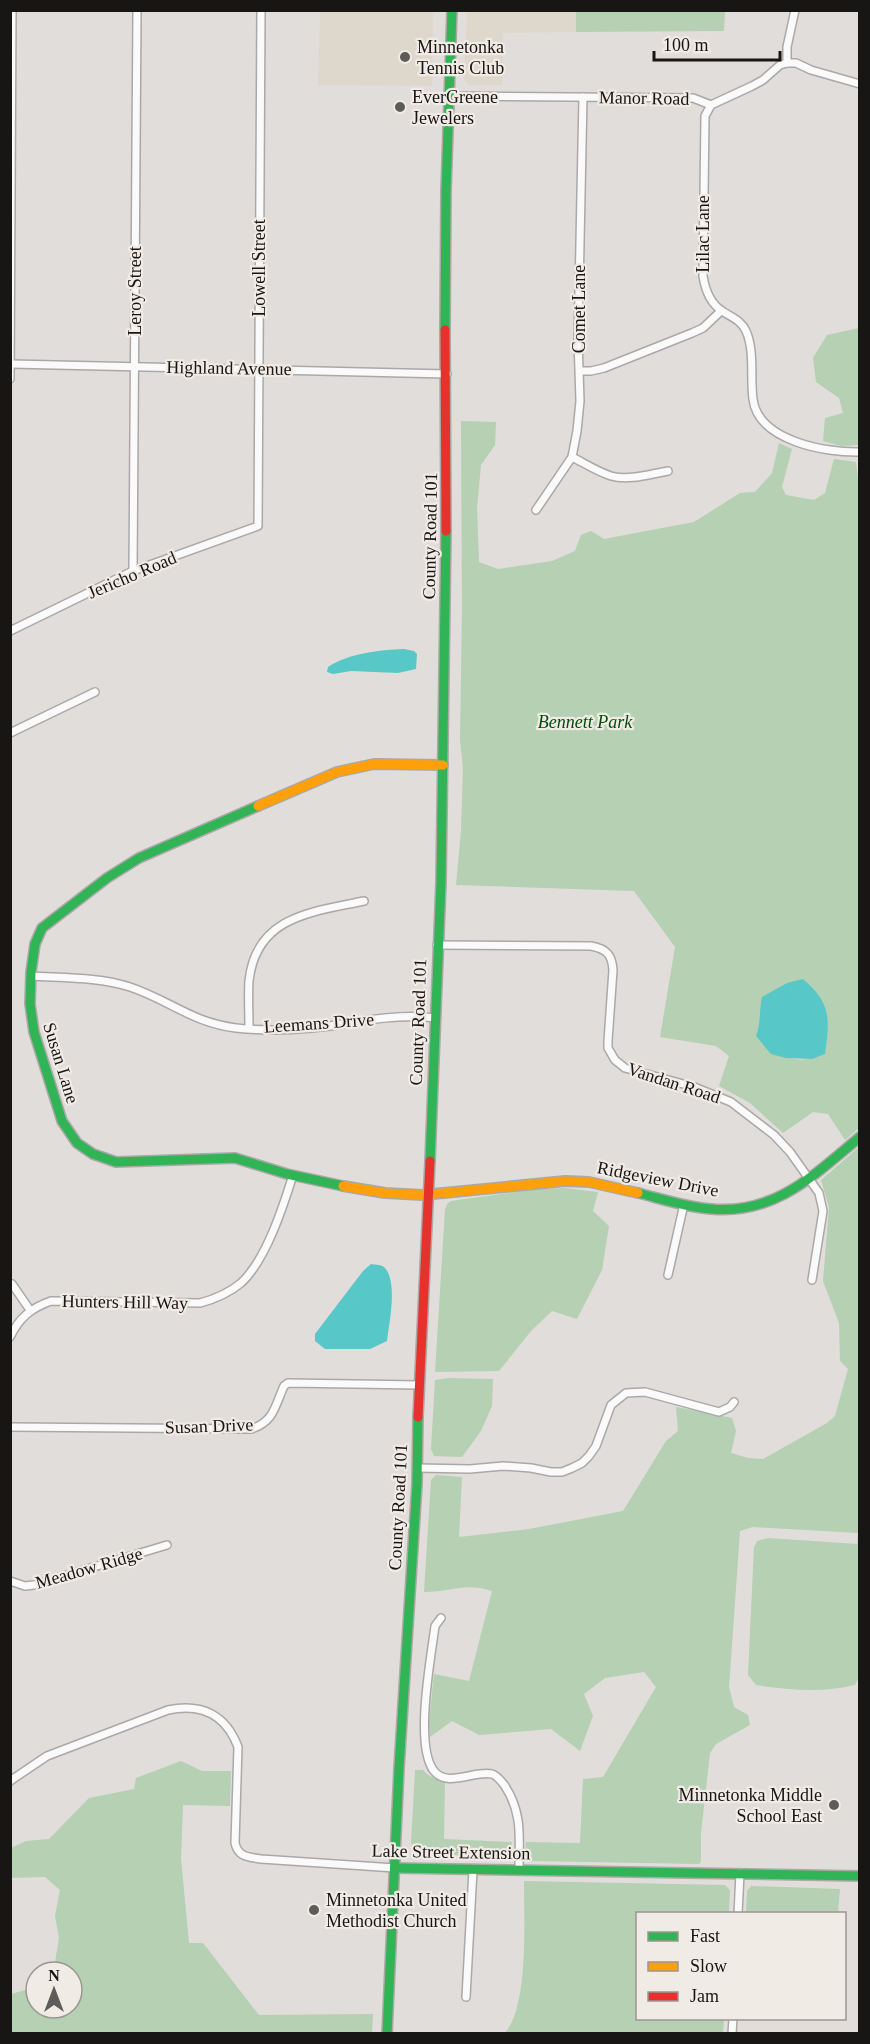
<svg xmlns="http://www.w3.org/2000/svg" width="870" height="2044" font-family="'Times New Roman',serif">
	<rect width="100%" height="100%" fill="#e0dddb"/>
	<g fill="#ded8cc">
		<polygon points="320,11 433,11 432,86 318,85"/>
		<polygon points="467,11 576,11 576,32 503,33 502,85 469,85 464,79"/>
	</g>
	<g fill="#b5d0b2" fill-rule="evenodd">
		<polygon points="576,11 725,11 724,31 576,32"/>
		<polygon points="859,328 859,445 841,446 823,441 825,418 843,413 839,398 816,382 813,358 827,335"/>
		<path d="M 461,421 L 496,422 L 495,445 L 481,465 L 477,508 L 479,562 L 498,569 L 552,561 L 575,551 L 581,535 L 591,531 L 604,539 L 694,522 L 740,493 L 755,492 L 772,473 L 779,443 L 792,449 L 782,487 L 786,495 L 814,500 L 825,493 L 834,459 L 856,462 L 860,497 L 859,1128 L 845,1140 L 828,1114 L 813,1112 L 783,1133 L 750,1103 L 719,1086 L 729,1056 L 716,1046 L 660,1037 L 675,947 L 634,891 L 456,885 L 461,831 L 463,768 L 460,740 L 462,610 ZM 761,1024 L 825,1053 C 793,1068 781,1055 756,1036 Z"/>
		<path d="M 859,1147 L 859,1677 L 855,1685 C 824,1693 787,1690 756,1685 L 748,1675 L 754,1547 L 757,1541 L 768,1538 L 857,1544 L 858,1533 L 753,1527 L 740,1531 L 729,1687 L 734,1707 L 748,1715 L 750,1725 L 716,1744 L 710,1753 L 701,1833 L 701,1861 L 699,1864 L 530,1861 L 525,1855 L 526,1842 L 580,1843 L 583,1779 L 603,1777 L 656,1687 L 644,1672 L 605,1678 L 584,1694 L 593,1716 L 580,1751 L 551,1729 L 479,1735 L 452,1721 L 430,1737 L 429,1722 L 434,1674 L 469,1681 L 492,1591 C 464,1582 452,1592 424,1592 L 431,1480 L 436,1475 L 462,1477 L 459,1537 L 529,1529 L 623,1511 L 666,1441 L 678,1431 L 676,1407 L 732,1418 L 736,1431 L 731,1453 L 748,1458 L 763,1459 L 827,1423 L 835,1416 L 848,1369 L 840,1361 L 839,1323 L 823,1281 L 829,1207 L 821,1180 Z"/>
		<polygon points="565,1188 598,1192 593,1211 609,1226 602,1270 577,1319 552,1311 531,1331 499,1371 435,1372 445,1210 447,1204 451,1201 537,1189"/>
		<polygon points="449,1378 493,1379 492,1406 481,1431 462,1457 434,1456 431,1449 435,1380"/>
		<polygon points="181,1761 202,1771 231,1771 230,1806 183,1805 181,1859 189,1943 203,1943 259,2015 373,2014 372,2033 11,2033 11,1994 36,1987 36,2008 72,2008 72,1972 51,1972 54,1968 59,1938 55,1916 60,1890 45,1877 11,1878 11,1848 26,1841 49,1839 89,1798 134,1789 136,1778"/>
		<path d="M 415,1770 L 423,1770 C 428,1777 437,1779 445,1781 L 444,1839 L 512,1842 L 509,1857 L 504,1860 L 471,1856 L 417,1853 L 411,1843 Z"/>
		<path d="M 524,1881 L 725,1885 L 730,1890 L 729,1913 L 638,1914 L 638,2018 L 724,2019 L 723,2033 L 505,2033 C 529,2006 524,1919 524,1881 Z"/>
		<polygon points="751,1886 840,1889 838,1913 746,1913 747,1891"/>
	</g>
	<g fill="#58c7c7">
		<path d="M 404,649 L 414,651 L 417,654 L 416,669 L 398,673 L 351,671 L 333,674 L 327,672 L 328,667 C 349,653 380,650 404,649 Z"/>
		<path d="M 803,979 C 831,1003 830,1018 825,1054 L 812,1059 L 786,1058 L 771,1054 L 756,1036 C 761,1023 759,1011 762,997 L 787,983 Z"/>
		<path d="M 371,1264 C 376,1265 381,1264 385,1268 C 398,1283 389,1323 387,1341 L 370,1349 L 325,1349 L 315,1341 L 315,1334 L 363,1271 Z"/>
	</g>
	<g fill="none" stroke-linecap="round" stroke-linejoin="round">
		<g stroke="#aba8a7" stroke-width="10">
			<g id="street">
				<polyline points="787,63 787,47 795,10"/>
				<polyline points="449,96 693,98 711,105 752,86 763,80 780,65 787,63 796,63 811,70 860,84"/>
				<path d="M 711,105 L 705,116 L 703,276 C 705,289 710,303 722,311 C 731,317 741,320 746,331 C 755,351 750,378 753,399 C 758,441 826,453 860,452"/>
				<polyline points="11,364 447,374"/>
				<polyline points="580,371 591,371 604,368 692,333 703,328 721,311"/>
				<polyline points="10,379 12,10"/>
				<path d="M 572,457 C 584,463 598,472 611,476 C 629,481 650,474 668,471"/>
				<polyline points="536,510 572,457 577,431 580,401 578,340 583,97"/>
				<polyline points="133,571 137,10"/>
				<polyline points="10,631 133,571 258,526 261,10"/>
				<polyline points="10,733 95,692"/>
				<path d="M 437,945 L 591,946 C 607,949 612,955 613,970 L 608,1041 L 608,1048 L 615,1060 L 625,1068 L 694,1087 L 731,1102 L 774,1135 L 790,1152 L 819,1193 L 823,1211 L 812,1280"/>
				<path d="M 31,976 C 64,978 99,977 130,987 C 169,1000 193,1023 236,1028 C 273,1032 314,1029 350,1023 C 377,1018 408,1014 436,1018"/>
				<path d="M 249,1028 C 249,1013 248,997 249,981 C 256,916 312,912 364,901"/>
				<polyline points="668,1275 684,1204"/>
				<polyline points="12,1284 30,1310"/>
				<path d="M 10,1337 C 19,1318 31,1308 51,1301 L 200,1303 C 215,1299 229,1293 241,1283 C 266,1260 283,1207 293,1175"/>
				<path d="M 10,1427 L 251,1429 C 274,1422 275,1406 284,1386 L 288,1383 L 420,1385"/>
				<polyline points="417,1468 470,1469 503,1466 531,1468 551,1472 562,1472 572,1468 582,1463 589,1456 596,1446 611,1405 626,1393 645,1392 719,1412 730,1407 734,1402"/>
				<polyline points="10,1581 25,1586 34,1585 167,1545"/>
				<path d="M 441,1618 L 435,1626 C 431,1658 414,1746 434,1771 C 447,1788 475,1770 492,1774 C 498,1776 501,1781 505,1786 C 523,1814 519,1838 519,1870"/>
				<path d="M 10,1781 L 47,1756 L 168,1710 C 202,1703 226,1715 238,1747 L 235,1843 C 238,1857 248,1857 261,1859 L 395,1868"/>
				<polyline points="738,1914 740,1873"/>
				<polyline points="466,1997 473,1870"/>
				<polyline points="732,2034 733,2018"/>
			</g>
		</g>
		<g stroke="#aba8a7" stroke-width="12">
			<g id="fast">
				<polyline points="445,330 446,191 452,10"/>
				<polyline points="258,806 139,858 107,878 42,928 35,944 31,972 30,1004 34,1032 62,1121 77,1143 93,1154 116,1162 235,1158 287,1174 343,1186"/>
				<polyline points="430,1161 441,882 446,531"/>
				<path d="M 638,1193 C 662,1199 686,1207 711,1209 C 775,1215 814,1175 860,1137"/>
				<polyline points="395,1868 860,1876"/>
				<polyline points="387,2034 399,1768 417,1484 418,1417"/>
			</g>
		</g>
		<g stroke="#aba8a7" stroke-width="12">
			<g id="slow">
				<polyline points="258,806 337,772 374,764 443,765"/>
				<polyline points="343,1186 385,1193 423,1195 565,1181 589,1182 638,1193"/>
			</g>
		</g>
		<g stroke="#aba8a7" stroke-width="12">
			<g id="jam">
				<polyline points="445,330 446,531"/>
				<polyline points="418,1417 430,1161"/>
			</g>
		</g>
		<use href="#street" stroke="#fafafa" stroke-width="7"/>
		<use href="#fast" stroke="#30b455" stroke-width="9"/>
		<use href="#slow" stroke="#ff9f0a" stroke-width="9"/>
		<use href="#jam" stroke="#e5322d" stroke-width="9"/>
	</g>
	<g fill="#5e5c5a" stroke="#f0ebe5" stroke-width="2">
		<circle cx="405" cy="57" r="6"/>
		<circle cx="400" cy="107" r="6"/>
		<circle cx="834" cy="1805" r="6"/>
		<circle cx="314" cy="1910" r="6"/>
	</g>
	<g text-anchor="middle" stroke-width="4.5" stroke-linejoin="round" paint-order="stroke">
		<g font-size="18" fill="#181615" stroke="#f0ebe5" text-anchor="start">
			<text x="417" y="53">Minnetonka<tspan x="417" dy="21">Tennis Club</tspan></text>
			<text x="412" y="103">EverGreene<tspan x="412" dy="21">Jewelers</tspan></text>
			<text x="822" y="1801" text-anchor="end">Minnetonka Middle<tspan x="822" dy="21">School East</tspan></text>
			<text x="326" y="1906">Minnetonka United<tspan x="326" dy="21">Methodist Church</tspan></text>
		</g>
		<g font-size="18" fill="#181615" stroke="#f0ebe5">
			<text transform="translate(644 98) rotate(1)" y="6">Manor Road</text>
			<text transform="translate(703 234) rotate(-90)" y="6">Lilac Lane</text>
			<text transform="translate(259 268) rotate(-90)" y="6">Lowell Street</text>
			<text transform="translate(135 291) rotate(-90)" y="6">Leroy Street</text>
			<text transform="translate(579 309) rotate(-90)" y="6">Comet Lane</text>
			<text transform="translate(229 368) rotate(1)" y="6">Highland Avenue</text>
			<text transform="translate(430 536) rotate(-89)" y="6">County Road 101</text>
			<text transform="translate(132 575) rotate(-23)" y="6">Jericho Road</text>
			<text transform="translate(418 1022) rotate(-88)" y="6">County Road 101</text>
			<text transform="translate(319 1023) rotate(-4)" y="6">Leemans Drive</text>
			<text transform="translate(61 1063) rotate(73)" y="6">Susan Lane</text>
			<text transform="translate(674 1083) rotate(18)" y="6">Vandan Road</text>
			<text transform="translate(658 1179) rotate(11)" y="6">Ridgeview Drive</text>
			<text transform="translate(125 1302) rotate(1)" y="6">Hunters Hill Way</text>
			<text transform="translate(209 1426) rotate(-2)" y="6">Susan Drive</text>
			<text transform="translate(398 1507) rotate(-87)" y="6">County Road 101</text>
			<text transform="translate(89 1568) rotate(-16)" y="6">Meadow Ridge</text>
			<text transform="translate(451 1852) rotate(1)" y="6">Lake Street Extension</text>
		</g>
		<g font-size="18" font-style="italic" fill="#004e09" stroke="#f0ebe5">
			<text x="585" y="728">Bennett Park</text>
		</g>
	</g>
	<rect width="870" height="2044" fill="none" stroke="#181615" stroke-width="24"/>
	<rect x="636" y="1912" width="210" height="108" fill="#f0ebe5" stroke="#9a9692" stroke-width="1.5"/>
	<rect x="648" y="1932" width="30" height="9" fill="#30b455" stroke="#9a9692" stroke-width="1.5"/>
	<text x="690" y="1942" font-size="18" fill="#181615">Fast</text>
	<rect x="648" y="1962" width="30" height="9" fill="#ff9f0a" stroke="#9a9692" stroke-width="1.5"/>
	<text x="690" y="1972" font-size="18" fill="#181615">Slow</text>
	<rect x="648" y="1992" width="30" height="9" fill="#e5322d" stroke="#9a9692" stroke-width="1.5"/>
	<text x="690" y="2002" font-size="18" fill="#181615">Jam</text>
	<g transform="translate(54 1990)"><circle r="28" fill="#f0ebe5" stroke="#9a9692" stroke-width="1.5"/>
	<path d="M0-4.5L10 22L0 15L-10 22Z" fill="#5e5c5a"/>
	<text y="-9" font-size="16" font-weight="bold" text-anchor="middle" fill="#181615">N</text>
	</g>
	<path d="M654 51v9h126v-9" fill="none" stroke="#181615" stroke-width="3"/>
	<text x="663" y="51" font-size="18" fill="#181615" stroke="#f0ebe5" stroke-width="4.5" paint-order="stroke">100 m</text>
</svg>
